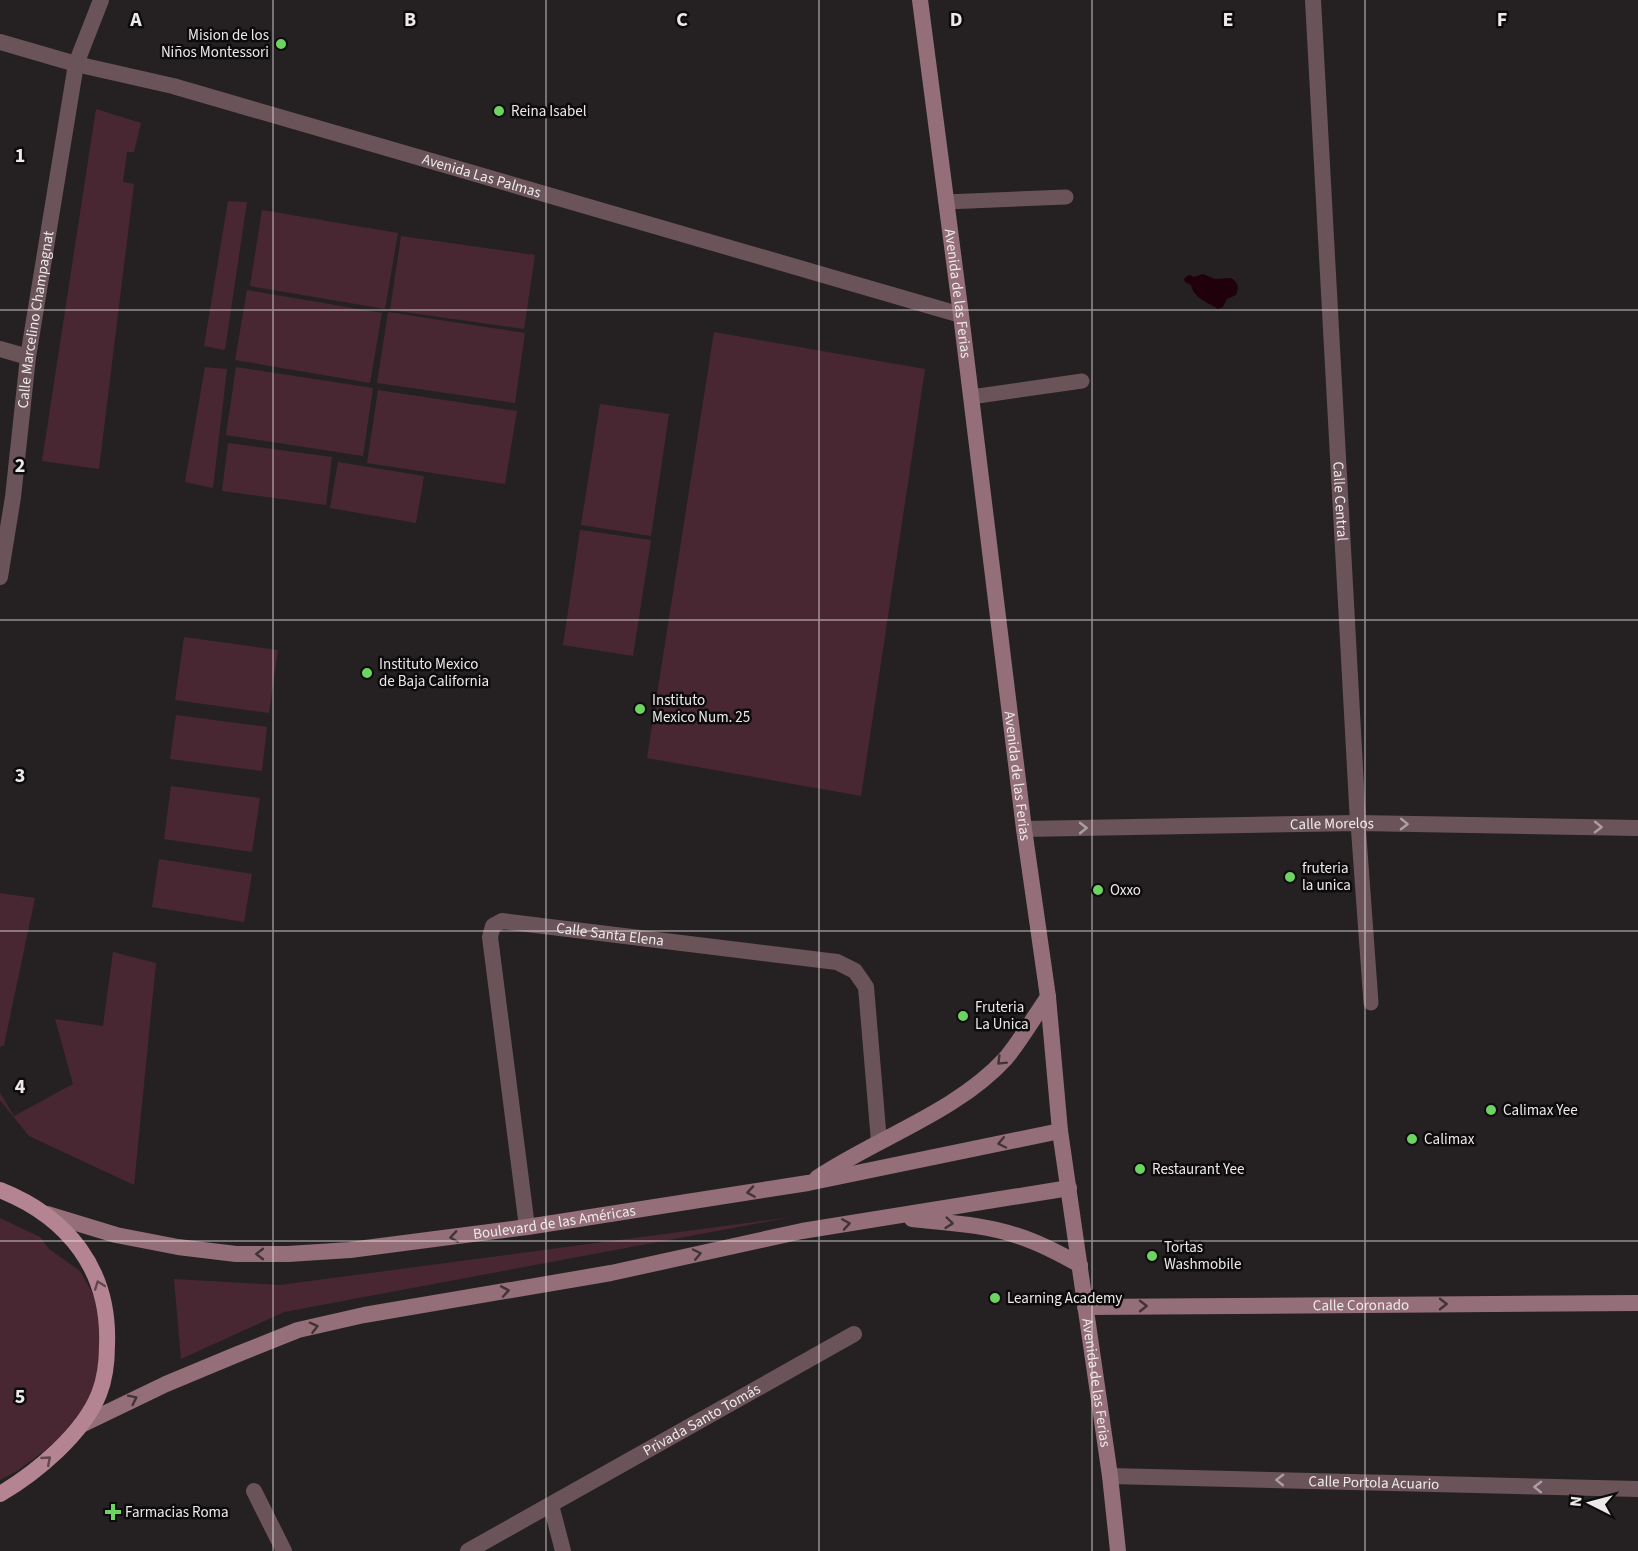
<svg xmlns="http://www.w3.org/2000/svg" width="1638" height="1551" font-family="'Source Sans 3',sans-serif">
	<rect width="100%" height="100%" fill="#252122"/>
	<g fill="#492732">
		<polygon points="96,109 141,123 134,152 127,152 123,182 134,184 99,469 42,461"/>
		<polygon points="228,201 247,202 225,350 204,346"/>
		<polygon points="262,210 398,233 385,309 250,286"/>
		<polygon points="401,236 535,255 524,329 390,310"/>
		<polygon points="247,290 382,313 370,383 235,360"/>
		<polygon points="388,312 525,333 515,403 377,383"/>
		<polygon points="714,332 925,369 861,796 647,758"/>
		<polygon points="205,367 227,369 213,488 185,482"/>
		<polygon points="236,367 373,388 363,456 226,435"/>
		<polygon points="378,390 517,411 505,484 367,463"/>
		<polygon points="600,404 669,414 651,536 581,525"/>
		<polygon points="228,443 332,457 326,505 222,491"/>
		<polygon points="338,462 424,476 416,523 330,508"/>
		<polygon points="580,530 651,540 633,656 563,645"/>
		<polygon points="184,637 278,650 269,713 175,700"/>
		<polygon points="176,715 267,727 262,771 170,759"/>
		<polygon points="171,786 260,798 252,852 164,839"/>
		<polygon points="159,859 252,874 244,922 152,907"/>
		<polygon points="0,893 35,898 4,1045 0,1047"/>
		<polygon points="113,952 156,963 134,1185 29,1136 0,1100 0,1093 14,1116 73,1084 55,1019 103,1026"/>
		<polygon points="792,1217 284,1312 181,1359 174,1279 280,1285"/>
		<polygon points="0,1218 40,1237 49,1249 80,1271 94,1296 105,1346 92,1394 81,1413 66,1432 43,1452 17,1471 0,1480"/>
	</g>
	<path fill="#20000a" d="M 1203,274 L 1215,279 L 1231,278 C 1239,283 1239,287 1236,295 L 1227,299 L 1223,307 L 1218,309 C 1208,302 1194,299 1191,285 L 1185,282 L 1184,279 L 1187,276 L 1190,275 L 1194,277 Z"/>
	<g fill="none" stroke-linecap="round" stroke-linejoin="round">
		<g stroke="#6b535a" stroke-width="15">
			<polyline points="946,202 1066,197"/>
			<polyline points="971,397 1082,381"/>
			<polyline points="1358,823 1371,1003"/>
		</g>
		<g stroke="#6b535a" stroke-width="16">
			<path id="s1" d="M 1313,0 L 1358,823"/>
			<polyline points="76,64 101,0"/>
			<polyline points="0,349 28,357"/>
			<path id="s2" d="M 527,1227 L 490,937 L 493,926 L 502,921 L 837,962 L 855,971 L 866,987 L 879,1142"/>
			<polyline points="254,1491 284,1551"/>
			<polyline points="551,1505 563,1551"/>
			<path id="s3" d="M 468,1551 L 854,1334"/>
		</g>
		<g stroke="#6b535a" stroke-width="16">
			<path id="s4" d="M 0,42 L 76,64 L 173,86 L 961,315"/>
			<path id="s5" d="M 0,577 L 13,497 L 28,357 L 76,64"/>
			<path id="s6" d="M 1024,829 L 1358,823 L 1638,828"/>
			<path id="s7" d="M 1110,1476 L 1638,1489"/>
		</g>
		<g stroke="#946f79" stroke-width="16">
			<path id="s8" d="M 920,0 L 961,315 L 1024,829 L 1048,997 L 1060,1131 L 1110,1476 L 1118,1551"/>
			<path d="M 817,1178 C 877,1138 957,1112 1006,1058 C 1021,1040 1034,1017 1048,997"/>
			<path id="s9" d="M 47,1214 L 116,1235 L 178,1247 L 236,1254 L 288,1254 L 350,1250 L 527,1227 L 808,1183 L 1060,1131"/>
			<path d="M 912,1219 C 946,1223 983,1224 1015,1235 C 1038,1242 1059,1253 1080,1265"/>
			<path id="s10" d="M 1085,1307 L 1638,1303"/>
			<polyline points="81,1425 166,1384 238,1354 298,1330 364,1315 611,1273 802,1231 1069,1188"/>
		</g>
		<path stroke="#b48492" stroke-width="16" d="M 0,1190 C 68,1217 110,1270 107,1345 C 107,1361 105,1379 99,1394 C 83,1434 36,1473 0,1494"/>
	</g>
	<defs><path id="oneway-chevron" d="M-2-3.5L2.5 0L-2 3.5" fill="none" stroke-width="1.6" stroke-linecap="round" stroke-linejoin="round" transform="scale(1.5)"/></defs>
	<g stroke="#ac9ea2">
		<use href="#oneway-chevron" transform="translate(1404 824) rotate(1)"/>
		<use href="#oneway-chevron" transform="translate(1598 827) rotate(1)"/>
		<use href="#oneway-chevron" transform="translate(1083 828) rotate(-1)"/>
		<use href="#oneway-chevron" transform="translate(1280 1480) rotate(-179)"/>
		<use href="#oneway-chevron" transform="translate(1538 1487) rotate(-179)"/>
	</g>
	<g stroke="#433337">
		<use href="#oneway-chevron" transform="translate(1001 1061) rotate(135)"/>
		<use href="#oneway-chevron" transform="translate(1002 1143) rotate(168)"/>
		<use href="#oneway-chevron" transform="translate(751 1192) rotate(171)"/>
		<use href="#oneway-chevron" transform="translate(949 1223) rotate(6)"/>
		<use href="#oneway-chevron" transform="translate(846 1224) rotate(-9)"/>
		<use href="#oneway-chevron" transform="translate(454 1237) rotate(172)"/>
		<use href="#oneway-chevron" transform="translate(260 1254) rotate(-180)"/>
		<use href="#oneway-chevron" transform="translate(697 1254) rotate(-12)"/>
		<use href="#oneway-chevron" transform="translate(505 1291) rotate(-10)"/>
		<use href="#oneway-chevron" transform="translate(1443 1304)"/>
		<use href="#oneway-chevron" transform="translate(1143 1306)"/>
		<use href="#oneway-chevron" transform="translate(314 1327) rotate(-14)"/>
		<use href="#oneway-chevron" transform="translate(133 1399) rotate(-26)"/>
	</g>
	<g stroke="#60484e">
		<use href="#oneway-chevron" transform="translate(99 1285) rotate(-110)"/>
		<use href="#oneway-chevron" transform="translate(47 1460) rotate(-41)"/>
	</g>
	<path fill="none" stroke="#ece9ea" stroke-width="1.5" stroke-opacity="0.55" d="M 273,0 L 273,1551M 546,0 L 546,1551M 819,0 L 819,1551M 1092,0 L 1092,1551M 1365,0 L 1365,1551M 0,310 L 1638,310M 0,620 L 1638,620M 0,931 L 1638,931M 0,1241 L 1638,1241"/>
	<g fill="#6dd361" stroke="#0d0b0b" stroke-width="2">
		<circle cx="281" cy="44" r="6"/>
		<circle cx="499" cy="111" r="6"/>
		<circle cx="367" cy="673" r="6"/>
		<circle cx="640" cy="709" r="6"/>
		<circle cx="1290" cy="877" r="6"/>
		<circle cx="1098" cy="890" r="6"/>
		<circle cx="963" cy="1016" r="6"/>
		<circle cx="1491" cy="1110" r="6"/>
		<circle cx="1412" cy="1139" r="6"/>
		<circle cx="1140" cy="1169" r="6"/>
		<circle cx="1152" cy="1256" r="6"/>
		<circle cx="995" cy="1298" r="6"/>
		<path d="M110 1503h6v6h6v6h-6v6h-6v-6h-6v-6h6z"/>
	</g>
	<g text-anchor="middle" stroke-width="5" stroke-linejoin="round" paint-order="stroke">
		<g font-size="15" fill="#ece9ea" stroke="#0d0b0b" text-anchor="start">
			<text x="269" y="40" text-anchor="end">Mision de los<tspan x="269" dy="17">Niños Montessori</tspan></text>
			<text x="511" y="116">Reina Isabel</text>
			<text x="379" y="669">Instituto Mexico<tspan x="379" dy="17">de Baja California</tspan></text>
			<text x="652" y="705">Instituto<tspan x="652" dy="17">Mexico Num. 25</tspan></text>
			<text x="1302" y="873">fruteria<tspan x="1302" dy="17">la unica</tspan></text>
			<text x="1110" y="895">Oxxo</text>
			<text x="975" y="1012">Fruteria<tspan x="975" dy="17">La Unica</tspan></text>
			<text x="1503" y="1115">Calimax Yee</text>
			<text x="1424" y="1144">Calimax</text>
			<text x="1152" y="1174">Restaurant Yee</text>
			<text x="1164" y="1252">Tortas<tspan x="1164" dy="17">Washmobile</tspan></text>
			<text x="1007" y="1303">Learning Academy</text>
			<text x="125" y="1517">Farmacias Roma</text>
		</g>
		<g font-size="15" fill="#ece9ea" stroke="#0d0b0b">
			<text dy="5" stroke="none"><textPath href="#s4" startOffset="500">Avenida Las Palmas</textPath></text>
			<text dy="5" stroke="none"><textPath href="#s8" startOffset="296">Avenida de las Ferias</textPath></text>
			<text dy="5" stroke="none"><textPath href="#s5" startOffset="260">Calle Marcelino Champagnat</textPath></text>
			<text dy="5" stroke="none"><textPath href="#s1" startOffset="502">Calle Central</textPath></text>
			<text dy="5" stroke="none"><textPath href="#s8" startOffset="782">Avenida de las Ferias</textPath></text>
			<text dy="5" stroke="none"><textPath href="#s6" startOffset="308">Calle Morelos</textPath></text>
			<text dy="5" stroke="none"><textPath href="#s2" startOffset="423">Calle Santa Elena</textPath></text>
			<text dy="5" stroke="none"><textPath href="#s9" startOffset="514">Boulevard de las Américas</textPath></text>
			<text dy="5" stroke="none"><textPath href="#s10" startOffset="276">Calle Coronado</textPath></text>
			<text dy="5" stroke="none"><textPath href="#s8" startOffset="1394">Avenida de las Ferias</textPath></text>
			<text dy="5" stroke="none"><textPath href="#s3" startOffset="268">Privada Santo Tomás</textPath></text>
			<text dy="5" stroke="none"><textPath href="#s7" startOffset="264">Calle Portola Acuario</textPath></text>
		</g>
	</g>
	<g font-size="20" text-anchor="middle" font-weight="bold" fill="#ece9ea" stroke="#0d0b0b" stroke-width="5" stroke-linejoin="round" paint-order="stroke">
		<text x="136" y="26">A</text>
		<text x="410" y="26">B</text>
		<text x="682" y="26">C</text>
		<text x="956" y="26">D</text>
		<text x="1228" y="26">E</text>
		<text x="1502" y="26">F</text>
		<text x="20" y="162">1</text>
		<text x="20" y="472">2</text>
		<text x="20" y="782">3</text>
		<text x="20" y="1093">4</text>
		<text x="20" y="1403">5</text>
	</g>
	<g transform="translate(1590 1503) rotate(276)" stroke="#0d0b0b" stroke-width="4.5" paint-order="stroke">
	<path d="M0-4.5L10 22L0 15L-10 22Z" fill="#ece9ea"/>
	<text y="-9" font-size="16" font-weight="bold" text-anchor="middle" fill="#ece9ea">N</text>
	</g>
</svg>
